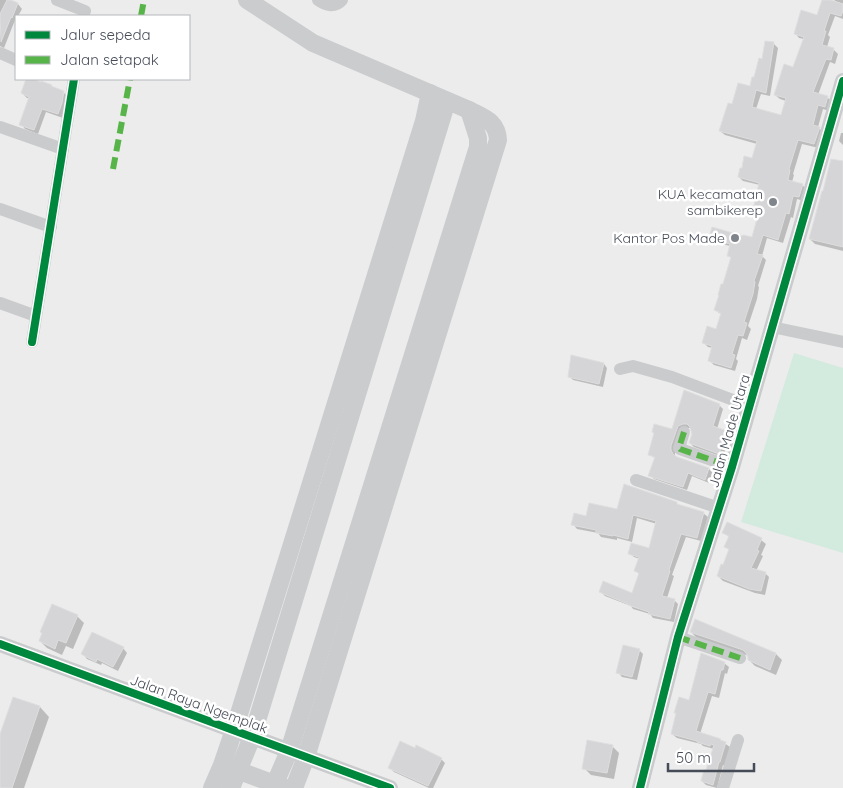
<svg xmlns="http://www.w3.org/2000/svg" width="843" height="788" font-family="Quicksand,sans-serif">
	<rect width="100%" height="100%" fill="#edecec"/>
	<polygon fill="#d3eadf" points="794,353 843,368 843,553 741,522"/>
	<g fill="#0003">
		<polygon points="0,0 7,0 18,4 22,9 18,16 16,16 16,21 15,20 4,48 0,46"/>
		<polygon points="824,0 834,2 835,0 843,0 843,19 835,16 828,35 830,37 827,47 834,50 838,54 835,64 830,62 818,95 828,98 832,102 829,111 823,109 818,127 823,132 819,148 802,144 793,174 794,175 792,182 802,185 807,189 804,201 797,199 793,218 791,217 783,243 767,238 762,256 766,260 758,286 759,287 757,299 748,326 751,329 747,340 742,338 736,359 738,361 735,371 714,365 709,360 713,348 708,347 703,342 717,331 722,315 715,310 732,259 728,255 730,246 714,242 710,237 753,238 760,210 755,206 760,185 743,181 739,177 753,160 757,144 725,135 720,131 733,106 750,88 763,60 773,43 778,48 770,96 761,94 756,109 782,117 786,101 780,99 775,95 794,68 804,39 799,38 795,33 818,17"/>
		<polygon points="28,79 51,86 54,89 63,92 68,97 63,118 46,112 38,134 25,129 21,124 30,99 27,98 22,93"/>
		<polygon points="841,133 843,133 843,145 839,141"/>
		<polygon points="843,163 843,251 815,244 810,239"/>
		<polygon points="604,364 607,368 603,387 573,380 569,376"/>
		<polygon points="685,392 719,405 723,409 717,429 726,432 730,436 723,457 694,447 690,443 693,434 692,428 687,428 675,450 675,456 676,457 709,469 713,473 709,483 692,476 687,490 654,479 650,475 656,459 649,454 655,434 653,432 673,431"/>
		<polygon points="678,506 703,513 708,517 701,541 686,537 672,575 674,576 667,598 674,600 678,604 674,622 653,618 650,614 633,609 631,606 605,596 601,592 632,595 640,575 636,571 640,559 634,557 629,553 650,550 657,524 637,518 632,542 617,538 617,540 601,537 598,533 577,529 573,524 587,517 618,511"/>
		<polygon points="727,524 761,540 766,544 761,555 763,556 756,571 765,573 769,577 765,595 755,593 723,581 718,576 724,567 730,551 726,547 730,538 723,532"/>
		<polygon points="77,616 84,623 73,649 66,646 62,655 47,648 40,641"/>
		<polygon points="695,621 776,654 782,660 776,675 755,666 749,660 749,656 697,638 691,632"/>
		<polygon points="123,648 127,653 118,671 102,663 101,665 87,659 83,654"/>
		<polygon points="639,650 643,654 637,680 622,677 618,672"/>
		<polygon points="724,663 729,667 727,674 725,673 719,698 712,696 700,734 720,740 730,747 725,766 723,765 717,788 706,785 702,781 707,772 714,749 703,746 701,744 677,738 672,734 690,701"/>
		<polygon points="14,698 40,707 49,717 24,788 0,788 0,738"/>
		<polygon points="612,746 619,753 614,779 591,775 584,768"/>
		<polygon points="441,759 445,763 433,788 429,788 394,772 390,768"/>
	</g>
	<g fill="#d5d4d7" stroke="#dededf">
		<polygon points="7,0 11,0 18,3 12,18 11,17 1,42 0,14"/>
		<polygon points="822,0 831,0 843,4 843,11 841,16 830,13 824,31 826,31 822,45 834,48 831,60 826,59 813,92 828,96 825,107 818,105 813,125 820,127 814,144 798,140 789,169 790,170 788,180 803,184 799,197 793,196 789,214 786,213 778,240 763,235 757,254 763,255 754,281 755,282 753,294 744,322 747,323 743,336 738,335 732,354 735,355 731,368 708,361 712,346 702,343 707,326 716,329 721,313 714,310 719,295 718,295 721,284 723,284 731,257 727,256 730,244 709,238 712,227 743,236 743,235 752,237 760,208 754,206 759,183 738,177 740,168 742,168 744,156 752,158 757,141 719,131 728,103 732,104 738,83 750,86 752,77 754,77 759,58 762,59 765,41 774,42 766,93 756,90 752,107 781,115 786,98 774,95 784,64 793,67 804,37 794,34 801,10 817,15"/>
		<polygon points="26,79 33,79 41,82 41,81 52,85 51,86 64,91 62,103 58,114 42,109 34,130 19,125 29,97 21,93"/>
		<polygon points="831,159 843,161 843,247 809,239 822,191 823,191"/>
		<polygon points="571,355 604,363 599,384 568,377"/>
		<polygon points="684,390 720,404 713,426 727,431 719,454 689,443 692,434 690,427 687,424 683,424 678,426 671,446 671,450 673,454 677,457 709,468 705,480 688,473 683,487 648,476 655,457 648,455 654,433 652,432 654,424 672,429"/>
		<polygon points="624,484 677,502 677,504 704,512 697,538 681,534 669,570 670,571 662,596 675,599 670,619 648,614 649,612 628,605 628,604 599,592 603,581 632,593 639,573 634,571 639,557 628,554 631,543 649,548 656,521 633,515 628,539 613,535 613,536 596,533 596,530 571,525 574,513 586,516 589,503 617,509"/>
		<polygon points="727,522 762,538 757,550 759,551 751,568 766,572 761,591 749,589 717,576 721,564 723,565 729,549 724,547 729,536 722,533"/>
		<polygon points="52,604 78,615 66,643 58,640 55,649 39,641 42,633 40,632"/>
		<polygon points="695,619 776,653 770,670 748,660 748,657 746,653 743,650 690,632"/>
		<polygon points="92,632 124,647 113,667 97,659 96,662 81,654"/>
		<polygon points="623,645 640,649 632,677 616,673"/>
		<polygon points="701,653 725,662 723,670 721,670 715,694 708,692 696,731 721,739 720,740 726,742 720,762 719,762 713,785 701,781 704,770 706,770 714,745 711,744 710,746 697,742 697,741 671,734 676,713 674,713 679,697 689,700"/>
		<polygon points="13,697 40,706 12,788 0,788 0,734"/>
		<polygon points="587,740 613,745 607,773 582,769"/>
		<polygon points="400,741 415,748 416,745 442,758 428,786 388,768"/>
	</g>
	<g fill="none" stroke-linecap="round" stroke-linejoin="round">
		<g stroke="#c9cbcd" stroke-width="12">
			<polyline points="57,0 85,11"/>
			<path d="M 318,0 C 326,6 335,8 342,0"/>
			<polyline points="0,53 16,60"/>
			<polyline points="0,127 63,149"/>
			<polyline points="0,209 51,227"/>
			<polyline points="0,303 36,316"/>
			<polyline points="772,327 843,342"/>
			<polyline points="32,342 74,79"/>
			<polyline points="620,369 633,366 672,377 749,406"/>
			<polyline points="684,432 679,448 680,449 732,467"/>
			<polyline points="636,480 719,508"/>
			<polyline points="678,637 740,658"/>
			<polyline points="723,788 738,740"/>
		</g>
		<g stroke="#c9cbcd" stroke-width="16">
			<polyline points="0,644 390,788"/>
			<polyline points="640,788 678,637 732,467 843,81"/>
		</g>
		<g stroke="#caccce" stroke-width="18">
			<path d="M 247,0 L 313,43 L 469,110 C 484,118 497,121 498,140 L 323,702 L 306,757 L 294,788"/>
			<polyline points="229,767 285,788"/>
			<polyline points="212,788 222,765 234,730 424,121 430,93"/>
			<polyline points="231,788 252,737 447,101"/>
			<polyline points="273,788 289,751 478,147 478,138 469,110"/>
		</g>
		<g stroke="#57b448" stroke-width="6" stroke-dasharray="12 6" stroke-linecap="butt">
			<polyline points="141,16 144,0"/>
			<polyline points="113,169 130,79"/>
			<polyline points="684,432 679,448 680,449 732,467"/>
			<polyline points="678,637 740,658"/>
		</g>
		<g stroke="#fff" stroke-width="11">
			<g id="cycleway">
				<polyline points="32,342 74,79"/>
				<polyline points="0,644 390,788"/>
				<polyline points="640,788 678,637 732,467 843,81"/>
			</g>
		</g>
		<use href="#cycleway" stroke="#00873e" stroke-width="8"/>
	</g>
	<g fill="#80848b" stroke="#fff" stroke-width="2">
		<circle cx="773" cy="202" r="5"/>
		<circle cx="735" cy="238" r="5"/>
	</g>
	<g text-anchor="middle" stroke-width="5" stroke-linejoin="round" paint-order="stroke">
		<g font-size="14" fill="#464c57" stroke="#fff" text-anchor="end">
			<text x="763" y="199">KUA kecamatan<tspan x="763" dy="16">sambikerep</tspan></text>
			<text x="725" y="243">Kantor Pos Made</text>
		</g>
		<g font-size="14" fill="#464c57" stroke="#fff">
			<text transform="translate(729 431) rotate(-74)" y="5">Jalan Made Utara</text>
			<text transform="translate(199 704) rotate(20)" y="5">Jalan Raya Ngemplak</text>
		</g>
	</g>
	<rect x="15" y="15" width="175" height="65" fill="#ffffff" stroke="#b5b7bc"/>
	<rect x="25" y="31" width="25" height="8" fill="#00873e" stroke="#b5b7bc"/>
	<text x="60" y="40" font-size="15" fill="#464c57">Jalur sepeda</text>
	<rect x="25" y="56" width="25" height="8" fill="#57b448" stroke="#b5b7bc"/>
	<text x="60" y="65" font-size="15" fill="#464c57">Jalan setapak</text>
	<path d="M668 763v8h86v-8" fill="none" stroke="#464c57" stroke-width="2.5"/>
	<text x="676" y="763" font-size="15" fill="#464c57" stroke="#ffffff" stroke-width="4" paint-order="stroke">50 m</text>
</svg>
